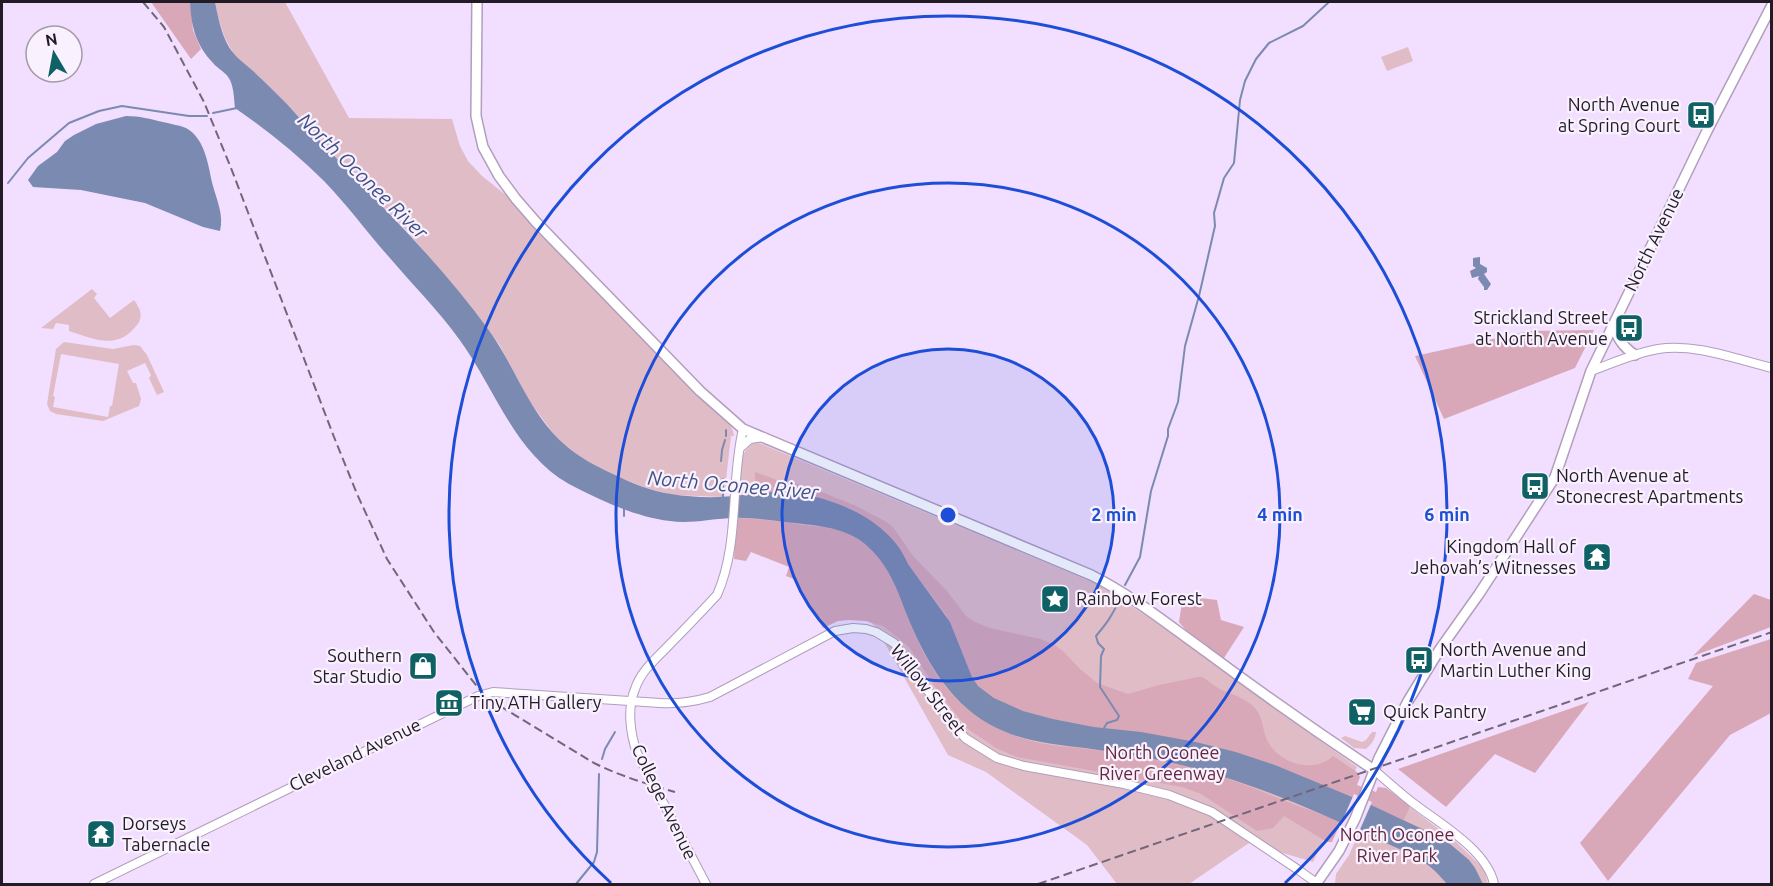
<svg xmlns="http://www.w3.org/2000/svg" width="1773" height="886" font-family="Ubuntu,sans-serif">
	<rect width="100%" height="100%" fill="#f2defe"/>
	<g fill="#e0bcc7" fill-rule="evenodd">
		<path d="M 215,2 L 285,2 L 349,118 L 452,119 L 460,146 L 468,161 L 482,176 L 507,196 L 523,214 L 704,401 C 715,411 733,421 734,436 L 731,436 L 724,497 L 672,495 L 652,490 L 623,479 L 588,462 L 565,446 L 555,436 L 528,399 L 499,344 L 471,306 L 405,229 L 339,161 L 288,105 L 235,56 L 225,38 L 218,18 Z"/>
		<polygon points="1408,47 1413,61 1387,71 1381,57"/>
		<path d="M 92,289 L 97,294 L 94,298 L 110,318 L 134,300 C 140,308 144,317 137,325 C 117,351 94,339 69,331 L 69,325 L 56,323 L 53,329 L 41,328 Z"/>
		<path d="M 64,342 L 113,349 L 134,345 L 140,346 L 147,355 L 164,392 L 157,395 L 149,378 L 151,375 L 145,363 L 127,371 L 133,383 L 136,383 L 141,399 L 139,406 L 103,421 L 56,414 L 50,411 L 47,404 L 56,349 ZM 61,354 L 119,364 L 112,406 L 110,406 L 108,417 L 53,407 L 55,397 L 53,396 Z"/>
		<polygon points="754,442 759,443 1097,584 1148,617 1357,767 1313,862 1249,843 1189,884 1117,884 1087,845 986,772 948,755 875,626 795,564 736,547 741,459 746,450"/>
		<path d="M 1372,732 L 1376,732 C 1375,739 1372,744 1366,749 L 1354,748 L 1341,738 L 1345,736 L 1362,742 L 1366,740 Z"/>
		<polygon points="1384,788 1456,842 1484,869 1488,884 1335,884 1336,874 1349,855 1378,790"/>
	</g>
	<g fill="#d9a8b8">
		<polygon points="151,2 190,2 193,30 201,49 191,59"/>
		<polygon points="1594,330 1575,368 1444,419 1415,356 1529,331"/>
		<path d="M 755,472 L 777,480 L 809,487 L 854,505 L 885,521 L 893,527 L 913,556 L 947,591 L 966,616 L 975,622 L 990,628 L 1040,639 L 1053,644 L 1063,651 L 1080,669 L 1097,683 L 1128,694 L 1159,685 L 1198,677 L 1202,677 C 1209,681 1215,687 1222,690 C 1234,695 1245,698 1255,708 C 1264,718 1262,731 1268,742 C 1280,764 1314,774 1333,756 L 1357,772 L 1360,777 L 1357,785 L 1376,792 L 1378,787 L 1386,788 L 1410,806 L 1404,820 L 1275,765 L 1236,752 L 1196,742 L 1094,727 L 1053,719 L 1023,711 L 994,698 L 978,686 L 972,677 L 950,622 L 946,615 L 908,564 L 904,555 L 892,540 L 875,524 L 852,509 L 793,492 L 755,493 Z"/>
		<path d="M 736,518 C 759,519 781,521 804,525 C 822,527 840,528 857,537 C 892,556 903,607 918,641 C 931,671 955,704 984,721 C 1005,733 1028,742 1052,745 C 1064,747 1076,747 1088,749 C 1115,753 1142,757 1169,763 C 1214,771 1256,789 1298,806 C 1313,811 1327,816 1341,822 L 1332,842 L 1327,842 L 1284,816 L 1273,828 L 1257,831 L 1201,794 L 1182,787 L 1017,757 L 996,748 L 968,729 L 939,693 L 909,647 L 883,626 L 866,621 L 849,620 L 838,621 L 823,628 L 794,579 L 786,576 L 789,567 L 751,552 L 746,561 L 734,559 Z"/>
		<polygon points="1754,594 1771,600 1771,627 1693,656"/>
		<polygon points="1183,596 1217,600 1221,620 1244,627 1224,658 1194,640 1179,622"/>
		<polygon points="1771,639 1771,713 1730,735 1608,881 1580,843 1713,686 1688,679 1696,663"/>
		<polygon points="1589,702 1535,773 1495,754 1446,807 1398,769"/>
	</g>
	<g fill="#7b8ab0">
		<path d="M 190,2 L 215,2 C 218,17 221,33 229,47 C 235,57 244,63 253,71 C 264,81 276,93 287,104 C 304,123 321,142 339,161 C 390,215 444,268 488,329 C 515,366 529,413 564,444 C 578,457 596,466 613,474 C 631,483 651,491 671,494 C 695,498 720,498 743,495 C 754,494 765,492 776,492 C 824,492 889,517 908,564 L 950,622 L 972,677 L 978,686 L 994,698 L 1023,711 L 1053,719 L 1094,727 L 1141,732 L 1196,742 L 1236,752 L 1275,765 L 1369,804 L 1435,835 L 1450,844 L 1469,860 L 1475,868 L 1483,884 L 1447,884 C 1440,876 1434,869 1425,863 C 1409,851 1388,845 1370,836 C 1301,804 1228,773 1153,759 C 1131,755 1107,751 1085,748 C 1051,744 1019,741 989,724 C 948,701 924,657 907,615 C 897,589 888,563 865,544 C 844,526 811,525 785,522 C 767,520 749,517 731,518 C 710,519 690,524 670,521 C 635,517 600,500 569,484 C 514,453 495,388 459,339 C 438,310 412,284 389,257 C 367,232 347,205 324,181 C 297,154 267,130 235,108 C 234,100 234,88 230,80 C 226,72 218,69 213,63 C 196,45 191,26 190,2 Z"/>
		<path d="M 126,116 C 140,116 150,119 163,122 C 170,124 179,125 186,128 C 206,139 208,166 213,186 C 217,201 224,215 220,231 L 203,227 L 145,203 L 81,190 L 33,187 L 28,180 L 38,166 L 57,152 L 65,141 L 74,135 L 96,124 Z"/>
		<polygon points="1480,257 1480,264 1487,268 1487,272 1484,274 1491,284 1487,290 1484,290 1484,287 1478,279 1479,276 1472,278 1470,271 1476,268 1473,266 1473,258"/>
	</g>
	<polygon fill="#f2defe" points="1354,794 1372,802 1358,834 1340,826"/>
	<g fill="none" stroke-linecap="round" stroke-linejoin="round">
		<g stroke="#7b8ab0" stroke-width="2">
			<polyline points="213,113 237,108"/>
			<polyline points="8,183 28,158 69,123 99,111 122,106 189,116 207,116"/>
			<polyline points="726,430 726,436"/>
			<polyline points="721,461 722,450 725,440"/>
			<polyline points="723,497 723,479"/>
			<polyline points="624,516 624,507"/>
			<polyline points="1125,585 1140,557 1151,491 1168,436 1168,429 1178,402 1185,346 1199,296 1215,226 1214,213 1224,178 1234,163 1240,100 1245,81 1256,59 1269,43 1303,26 1329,2"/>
			<path d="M 1104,728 L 1107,723 L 1117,720 L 1119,716 L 1100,687 L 1101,656 L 1104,649 L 1098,643 L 1096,636 C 1106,624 1114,614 1119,599"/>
			<polyline points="602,759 605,749 615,732"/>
			<polyline points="576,884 594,862 597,852 599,774"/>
		</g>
		<g stroke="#b19ebc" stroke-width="10">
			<g id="tertiary">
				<path d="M 1591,371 C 1613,363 1635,353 1658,349 C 1695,343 1735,359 1772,368"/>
				<polyline points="740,448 750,439 763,437"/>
				<path d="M 1374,770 C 1387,781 1400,793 1413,803 C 1439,823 1487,850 1494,884"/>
				<path d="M 94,884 L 478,696 L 493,692 L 660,703 C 678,704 693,702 710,697 L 835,631 L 853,628 L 866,629 L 876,632 L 894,643 L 938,705 L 965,738 L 997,758 L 1024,766 L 1124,784 L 1169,795 L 1212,812 L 1297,869 L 1318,884"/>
				<path d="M 706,884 L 637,753 C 630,733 627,708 635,689 C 641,670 659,656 672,642 C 687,627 702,611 717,595 C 740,543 730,483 743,429"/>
			</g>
		</g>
		<g stroke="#b19ebc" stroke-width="12">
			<g id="secondary">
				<path d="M 477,2 L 476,116 L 480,134 L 483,147 L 499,176 L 516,199 L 536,222 L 700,391 L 743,429 L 1091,575 C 1133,596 1167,624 1205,651 C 1260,692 1317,732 1374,770"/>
				<path d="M 1613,325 C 1618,339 1623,347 1635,355"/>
				<polyline points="1316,884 1339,851 1355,819 1379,758 1408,701 1440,649 1479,594 1555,477 1591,371 1706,133 1772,5"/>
			</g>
		</g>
		<use href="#tertiary" stroke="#fff" stroke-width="8"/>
		<use href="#secondary" stroke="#fff" stroke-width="9"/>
		<g stroke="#726679" stroke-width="2" stroke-dasharray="9 4.5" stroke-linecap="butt">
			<path d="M 143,2 L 164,27 L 204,102 L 231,168 L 334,437 L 357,494 L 387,559 L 434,632 L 483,694 L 495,703 L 594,763 C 620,776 647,784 675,792"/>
			<polyline points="1038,884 1772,632"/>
		</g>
	</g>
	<circle cx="948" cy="515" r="166" fill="#1d4ed8" fill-opacity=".12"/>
	<g fill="none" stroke="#1d4ed8" stroke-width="3">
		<circle cx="948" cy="515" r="166"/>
		<circle cx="948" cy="515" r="332"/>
		<path d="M611 883A499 499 0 1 1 1285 883"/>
	</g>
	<defs>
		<g id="bus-square" transform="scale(1.5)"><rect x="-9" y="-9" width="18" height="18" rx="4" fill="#106166" stroke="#f9f1fe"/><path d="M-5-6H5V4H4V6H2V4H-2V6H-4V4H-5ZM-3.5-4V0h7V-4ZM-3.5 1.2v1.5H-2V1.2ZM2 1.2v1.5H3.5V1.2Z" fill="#fff"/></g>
		<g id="temple-square" transform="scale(1.5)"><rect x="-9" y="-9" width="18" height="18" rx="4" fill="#106166" stroke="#f9f1fe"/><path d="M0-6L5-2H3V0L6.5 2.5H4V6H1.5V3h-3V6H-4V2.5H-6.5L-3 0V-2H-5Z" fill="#fff"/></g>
		<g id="sight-square" transform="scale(1.5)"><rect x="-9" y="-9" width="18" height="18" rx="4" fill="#106166" stroke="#f9f1fe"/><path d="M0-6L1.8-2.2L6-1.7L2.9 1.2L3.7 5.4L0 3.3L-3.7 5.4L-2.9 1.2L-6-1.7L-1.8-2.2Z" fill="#fff"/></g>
		<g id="shop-square" transform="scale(1.5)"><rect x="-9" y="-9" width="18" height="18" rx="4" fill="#106166" stroke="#f9f1fe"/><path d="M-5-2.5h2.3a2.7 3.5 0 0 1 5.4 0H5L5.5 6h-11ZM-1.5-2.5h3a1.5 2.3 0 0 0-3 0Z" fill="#fff"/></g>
		<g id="museum-square" transform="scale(1.5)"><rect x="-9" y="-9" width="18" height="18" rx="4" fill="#106166" stroke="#f9f1fe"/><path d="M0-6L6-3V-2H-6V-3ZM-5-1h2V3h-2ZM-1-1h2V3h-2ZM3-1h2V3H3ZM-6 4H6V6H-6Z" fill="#fff"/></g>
		<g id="supermarket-square" transform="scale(1.5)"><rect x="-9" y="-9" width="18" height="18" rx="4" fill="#106166" stroke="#f9f1fe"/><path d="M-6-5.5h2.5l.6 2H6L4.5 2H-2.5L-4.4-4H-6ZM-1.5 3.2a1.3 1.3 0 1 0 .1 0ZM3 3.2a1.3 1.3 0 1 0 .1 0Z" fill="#fff"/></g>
	</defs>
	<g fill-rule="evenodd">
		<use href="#bus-square" x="1701" y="115"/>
		<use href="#bus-square" x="1629" y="328"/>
		<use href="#bus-square" x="1535" y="486"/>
		<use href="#temple-square" x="1597" y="557"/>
		<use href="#sight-square" x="1055" y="599"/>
		<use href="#bus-square" x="1419" y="660"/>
		<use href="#shop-square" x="423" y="666"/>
		<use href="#museum-square" x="449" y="703"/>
		<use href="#supermarket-square" x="1362" y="712"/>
		<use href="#temple-square" x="101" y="834"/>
	</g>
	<g text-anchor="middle" stroke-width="4.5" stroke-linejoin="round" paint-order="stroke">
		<g font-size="18" fill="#221b26" stroke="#f9f1fe" text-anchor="start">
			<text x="1680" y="111" text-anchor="end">North Avenue<tspan x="1680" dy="21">at Spring Court</tspan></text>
			<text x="1608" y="324" text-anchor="end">Strickland Street<tspan x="1608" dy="21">at North Avenue</tspan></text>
			<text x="1556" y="482">North Avenue at<tspan x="1556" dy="21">Stonecrest Apartments</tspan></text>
			<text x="1576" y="553" text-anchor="end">Kingdom Hall of<tspan x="1576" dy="21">Jehovah’s Witnesses</tspan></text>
			<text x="1076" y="605">Rainbow Forest</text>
			<text x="1440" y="656">North Avenue and<tspan x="1440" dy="21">Martin Luther King</tspan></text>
			<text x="402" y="662" text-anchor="end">Southern<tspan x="402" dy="21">Star Studio</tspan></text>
			<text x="470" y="709">Tiny ATH Gallery</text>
			<text x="1383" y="718">Quick Pantry</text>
			<text x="122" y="830">Dorseys<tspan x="122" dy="21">Tabernacle</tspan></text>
		</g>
		<g font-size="18" fill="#221b26" stroke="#f9f1fe">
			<text transform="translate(1654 240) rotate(-64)" y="6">North Avenue</text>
			<text transform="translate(928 690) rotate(52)" y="6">Willow Street</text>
			<text transform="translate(355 755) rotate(-26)" y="6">Cleveland Avenue</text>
			<text transform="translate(664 802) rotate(64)" y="6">College Avenue</text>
		</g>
		<g font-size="18" fill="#63273f" stroke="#f9f1fe">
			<text x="1162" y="759">North Oconee<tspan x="1162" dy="21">River Greenway</tspan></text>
			<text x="1397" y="841">North Oconee<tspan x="1397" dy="21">River Park</tspan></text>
		</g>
		<g font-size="20" font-style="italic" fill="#3e5186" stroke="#f9f1fe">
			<text transform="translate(363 176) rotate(44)" y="7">North Oconee River</text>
			<text transform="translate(733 485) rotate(5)" y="7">North Oconee River</text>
		</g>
	</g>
	<circle cx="948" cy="515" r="9" fill="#1d4ed8" stroke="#f9f1fe" stroke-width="3"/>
	<g font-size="18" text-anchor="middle" font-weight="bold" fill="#1d4ed8" stroke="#f9f1fe" stroke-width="4.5" stroke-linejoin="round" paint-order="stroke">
		<text x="1114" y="521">2 min</text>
		<text x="1280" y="521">4 min</text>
		<text x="1447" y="521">6 min</text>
	</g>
	<rect width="1773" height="886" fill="none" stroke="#221b26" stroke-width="6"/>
	<g transform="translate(54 54) rotate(350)"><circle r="28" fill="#f9f1fe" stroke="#a39ba8" stroke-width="1.5"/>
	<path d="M0-4.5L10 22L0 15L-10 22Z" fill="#106166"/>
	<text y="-9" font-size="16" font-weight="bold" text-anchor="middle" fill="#221b26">N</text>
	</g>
</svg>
